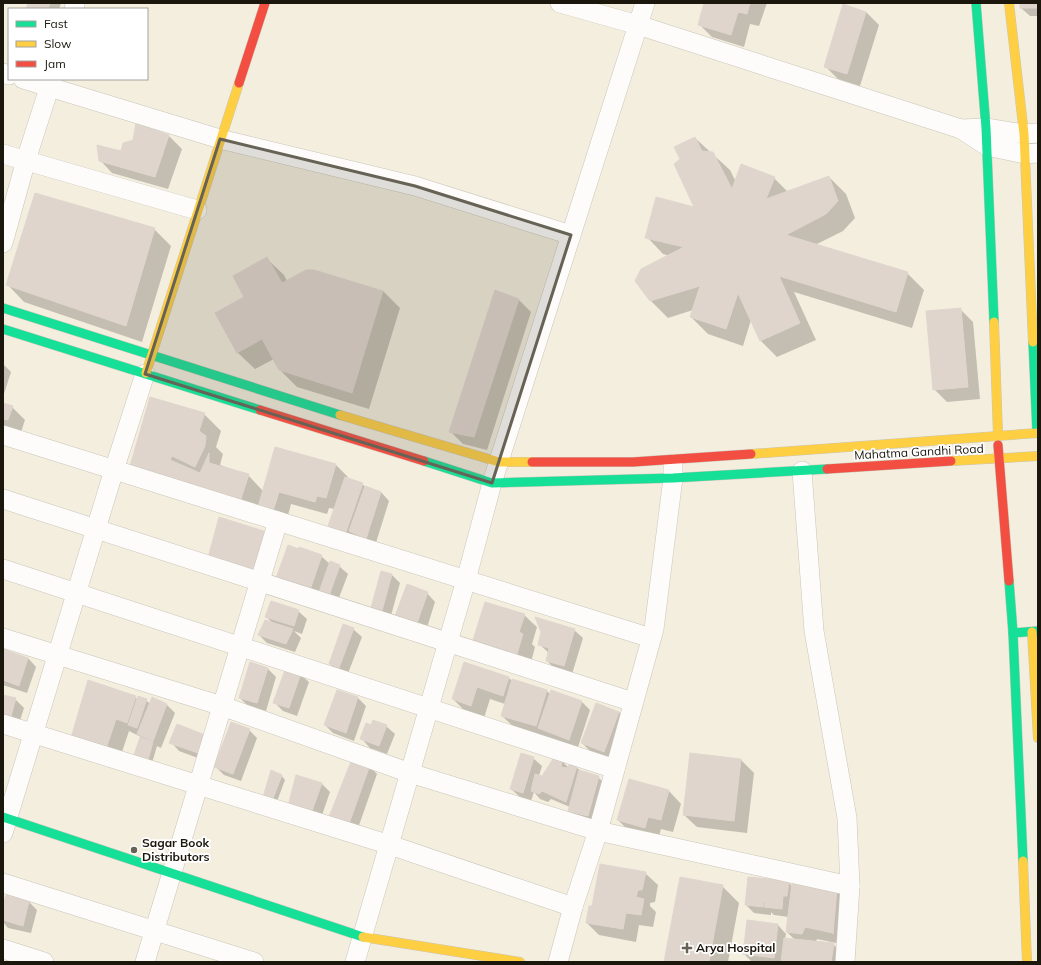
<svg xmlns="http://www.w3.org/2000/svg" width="1041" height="965" font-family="Mulish,sans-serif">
	<rect width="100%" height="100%" fill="#f4eede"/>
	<g fill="#0003">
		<polygon points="29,3 61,3 59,9 27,9"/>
		<polygon points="705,3 767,3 759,26 750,24 744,47 712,37 699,24"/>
		<polygon points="1021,3 1038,3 1038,16 1030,16 1021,8"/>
		<polygon points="866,12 879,25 860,86 838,79 826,67"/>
		<polygon points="137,125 169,136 182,149 168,189 112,173 100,160 122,152 134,141"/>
		<polygon points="695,138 730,170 736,182 774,178 788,192 829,177 846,194 855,218 843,231 815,245 907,273 924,290 912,328 794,292 816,340 777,357 760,340 751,320 743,346 708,334 691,317 693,310 668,318 651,301 670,256 663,254 647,237 696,208 681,159"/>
		<polygon points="1037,172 1038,172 1038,193"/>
		<polygon points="154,229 171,246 142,342 24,302 8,285"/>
		<polygon points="267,259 284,275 287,281 383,291 400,308 369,409 297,387 280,370 274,359 255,369 238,353 246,298"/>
		<polygon points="519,300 531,312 487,450 463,444 450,431"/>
		<polygon points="960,309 973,322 980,399 947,402 934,389"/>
		<polygon points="3,364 11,372 3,397"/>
		<polygon points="3,404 12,407 25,420 21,432 3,426"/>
		<polygon points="204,414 221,431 216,447 223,454 220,465 248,475 263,491 335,464 348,477 347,479 381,492 389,501 375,546 338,534 329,526 335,509 329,508 327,514 291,504 286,523 148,483"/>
		<polygon points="321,556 330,564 339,566 348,574 337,603 289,594"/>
		<polygon points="382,572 392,575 400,583 390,619 372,608"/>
		<polygon points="427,593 435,602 425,634 404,627"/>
		<polygon points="298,611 307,619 302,634 294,631 301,638 295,652 267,643 259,635 274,624 266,617"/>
		<polygon points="524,615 537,627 532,644 535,647 530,666 487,653 475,640"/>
		<polygon points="353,629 362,637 347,676 338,673 330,664"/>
		<polygon points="574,630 583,638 572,674 555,669 547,661 549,653 539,644"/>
		<polygon points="3,650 28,658 36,667 27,693 3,685"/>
		<polygon points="465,663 509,678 512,681 547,691 551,695 582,702 590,710 578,747 515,728 502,716 505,704 490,699 484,718 466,712 453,699"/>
		<polygon points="267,668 276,677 266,711 248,706 240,698"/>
		<polygon points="300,674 309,682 297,716 283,711 275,703"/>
		<polygon points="89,681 138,699 146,700 150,704 167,705 175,713 161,748 157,746 152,763 135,754 141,737 129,731 118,764 83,754"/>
		<polygon points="337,691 358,698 366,706 354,741 333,733 325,725"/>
		<polygon points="3,696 15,699 24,708 18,727 3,723"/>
		<polygon points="619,712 627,721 612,760 591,752 582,743"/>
		<polygon points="178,725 206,761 179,751 171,742"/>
		<polygon points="372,726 386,726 395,734 387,754 370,748 362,739"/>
		<polygon points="249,730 257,738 241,781 224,775 215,766"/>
		<polygon points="691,755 741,760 754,773 747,833 697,827 684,815"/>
		<polygon points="533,758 542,766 539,776 543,777 562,761 569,768 576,767 582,772 598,777 606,785 596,824 577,819 569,810 570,807 551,799 548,802 540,799 534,792 531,801 520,797 511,789"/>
		<polygon points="369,766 377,774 357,831 339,825"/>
		<polygon points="282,776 285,780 276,804 268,801"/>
		<polygon points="630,780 669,791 681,804 673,832 661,829 658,840 631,833 618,820"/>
		<polygon points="322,784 330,792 320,821 297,814"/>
		<polygon points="645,873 658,885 655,902 650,903 650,906 656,912 653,927 639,925 636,942 599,935 587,923 593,907"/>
		<polygon points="788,882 793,887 837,889 849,902 846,945 817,939 816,942 833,944 846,957 845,962 752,962 744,954 778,925 786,934 785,939 795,940 787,932 789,917 774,915 771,912 771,915 754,913 746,905"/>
		<polygon points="722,886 739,903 728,962 665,962"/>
		<polygon points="29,902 37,910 31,933 8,928 3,922 3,908"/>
	</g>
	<g fill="#e0d5cd" stroke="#e0d6cf">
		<polygon points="28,3 50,3 48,9 26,9"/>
		<polygon points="704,3 750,3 747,14 738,12 731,35 698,25"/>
		<rect x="1020" y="3" width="18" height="5"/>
		<polygon points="843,4 866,12 847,74 824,67"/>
		<polygon points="136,123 169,135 155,177 99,161 97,145 121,151 123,143 133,140"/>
		<polygon points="695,137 702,151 713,152 732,189 741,164 775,177 766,199 829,176 838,201 826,214 786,235 908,272 896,312 779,276 800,323 760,341 738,293 726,329 690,317 700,286 650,301 635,281 641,269 684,247 645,238 656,197 694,207 674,164 680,159 674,147"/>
		<polygon points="35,193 155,228 126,326 6,285"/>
		<polygon points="267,257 282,283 306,270 314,270 383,291 352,393 279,370 262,339 237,353 215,313 244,297 233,276"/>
		<polygon points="495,290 519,299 474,437 449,432"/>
		<polygon points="961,308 968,387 933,390 926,311"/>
		<polygon points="150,397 205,413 199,431 206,436 205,446 195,467 172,456 170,460 200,473 209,453 209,463 249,474 241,499 130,466"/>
		<polygon points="3,403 13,406 8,420 3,419"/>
		<polygon points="275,447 336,464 326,498 317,496 315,502 279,492 273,511 258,507"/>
		<polygon points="345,477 363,483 346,532 328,526"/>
		<polygon points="365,486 381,492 366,539 349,531"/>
		<polygon points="219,517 267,532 255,572 208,558"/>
		<polygon points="288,545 299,549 299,547 322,555 309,593 275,581"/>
		<polygon points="330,561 340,565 329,596 319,592"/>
		<polygon points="381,571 392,574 382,611 371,608"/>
		<polygon points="407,584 428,592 416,626 394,619"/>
		<polygon points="271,601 299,610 294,626 265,617"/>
		<polygon points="485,602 525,614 519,632 523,634 517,654 473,640"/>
		<polygon points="535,617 575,629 564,666 546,661 549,648 538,645 541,632"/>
		<polygon points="265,620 293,629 286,644 258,635"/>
		<polygon points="343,624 354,628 339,668 329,664"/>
		<polygon points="3,649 28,658 19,686 3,680"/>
		<polygon points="250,662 268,668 257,703 239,698"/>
		<polygon points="464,662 509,677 503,696 477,687 471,706 452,699"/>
		<polygon points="285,670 301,673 289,708 273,703"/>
		<polygon points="512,679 547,690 536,726 501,716"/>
		<polygon points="88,680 136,696 127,723 116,719 105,752 70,741"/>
		<polygon points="337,690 358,697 346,733 324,725"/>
		<polygon points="551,690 582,701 569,740 538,728"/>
		<polygon points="3,695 16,698 10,720 3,718"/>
		<polygon points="138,696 147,699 137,728 128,725"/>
		<polygon points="152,697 167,704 153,741 137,734"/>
		<polygon points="596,703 619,712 604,752 581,743"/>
		<polygon points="373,720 387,725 379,746 360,739 366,723 371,725"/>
		<polygon points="231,722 250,729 233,774 214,767"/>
		<polygon points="177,724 205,735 198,753 169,743"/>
		<polygon points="140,737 153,742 148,760 134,755"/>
		<polygon points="521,753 534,757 523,793 510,789"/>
		<polygon points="690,753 741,759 734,821 683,815"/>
		<polygon points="352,759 370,765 349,824 329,817"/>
		<polygon points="553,759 562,760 561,767 567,768 570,764 577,766 566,802 542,791 539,794 531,791 535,774 542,776"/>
		<polygon points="271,770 282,775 272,801 263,797"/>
		<polygon points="579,770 599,776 588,816 568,811"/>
		<polygon points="296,775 322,783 311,814 288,806"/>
		<polygon points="629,779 669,790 661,820 648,817 645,828 617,820"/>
		<polygon points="600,864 646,872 642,890 638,890 636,897 644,899 641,915 626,913 623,929 586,923 589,906 592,906"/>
		<polygon points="680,877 723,885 709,962 664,962"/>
		<polygon points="748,877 789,881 787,896 783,896 782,909 764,907 765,902 763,902 763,907 745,905"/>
		<polygon points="792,883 837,888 833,934 833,933 805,927 802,934 786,932"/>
		<polygon points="6,895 29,901 23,926 3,920 3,904"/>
		<polygon points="747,920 778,924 774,958 743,954"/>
		<polygon points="784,938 834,943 831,962 781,962"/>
	</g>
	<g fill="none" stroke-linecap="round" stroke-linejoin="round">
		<g stroke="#c9c5b9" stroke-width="20">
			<g id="street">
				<polyline points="560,3 638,25 961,129"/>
				<polyline points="74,9 75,5"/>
				<polyline points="3,73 9,75"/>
				<polyline points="23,79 220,139 415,186 571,235"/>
				<polyline points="1038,133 1024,134 986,128 961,129 987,146 1025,154 1038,153"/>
				<polyline points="3,154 197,210"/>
				<polyline points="3,243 26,160 52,79"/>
				<polyline points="3,435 651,638"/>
				<polyline points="802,471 814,631 847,818 850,886 845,962"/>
				<polyline points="3,499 633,702"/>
				<polyline points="3,569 615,769"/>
				<polyline points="3,638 222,706 410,773 598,831 850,886"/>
				<polyline points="3,724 390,845 573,907"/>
				<polyline points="3,833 114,470 145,374"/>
				<polyline points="3,883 254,962"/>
				<polyline points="3,949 44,962"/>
				<polyline points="145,962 278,521"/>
				<polyline points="355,962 466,580 492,483 645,3"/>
				<polyline points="558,962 573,907 598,831 654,629 673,478 673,464"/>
			</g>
		</g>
		<g stroke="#c9c5b9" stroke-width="10">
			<g id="fast">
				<polyline points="976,3 986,128 994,322"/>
				<polyline points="3,308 340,415"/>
				<polyline points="3,329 260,410"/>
				<polyline points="1033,342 1037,433"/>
				<polyline points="424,461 492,483 673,478 827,469"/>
				<polyline points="1009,581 1013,633 1038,631"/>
				<polyline points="1013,633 1023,861"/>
				<polyline points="3,817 363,937"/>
			</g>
		</g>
		<g stroke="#c9c5b9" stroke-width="10">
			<g id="slow">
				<polyline points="1009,3 1024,134 1033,342"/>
				<polyline points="994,322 998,435"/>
				<polyline points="146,373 239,83"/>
				<polyline points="340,415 499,462 532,462"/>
				<polyline points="751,454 1038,433"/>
				<polyline points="951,461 1038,456"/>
				<polyline points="1032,632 1038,738"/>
				<polyline points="1023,861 1027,962"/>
				<polyline points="363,937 520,962"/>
			</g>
		</g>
		<g stroke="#c9c5b9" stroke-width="10">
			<g id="jam">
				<polyline points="239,83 265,3"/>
				<polyline points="260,410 424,461"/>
				<polyline points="998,445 1009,581"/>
				<polyline points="532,462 633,462 751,454"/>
				<polyline points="827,469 951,461"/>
			</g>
		</g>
		<use href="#street" stroke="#fdfcfa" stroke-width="19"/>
		<use href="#fast" stroke="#16e098" stroke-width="9"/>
		<use href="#slow" stroke="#ffcf43" stroke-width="9"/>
		<use href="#jam" stroke="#f24e42" stroke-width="9"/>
	</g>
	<path fill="#676256" fill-opacity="0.2" stroke="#676256" stroke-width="3" stroke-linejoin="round" d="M 220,139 L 415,186 L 571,235 L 492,483 L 145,374 Z"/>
	<g fill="#676256" stroke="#fff" stroke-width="1.5">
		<circle cx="134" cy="850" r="4"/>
		<path d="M685 942h4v4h4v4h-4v4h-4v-4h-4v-4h4z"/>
	</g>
	<g text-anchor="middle" stroke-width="3.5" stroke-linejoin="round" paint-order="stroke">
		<g font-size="12" fill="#1b170d" stroke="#fff">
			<text transform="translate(919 452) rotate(-3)" y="4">Mahatma Gandhi Road</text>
		</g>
		<g font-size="12" font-weight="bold" fill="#1b170d" stroke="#fff" text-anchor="start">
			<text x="142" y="847">Sagar Book<tspan x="142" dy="14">Distributors</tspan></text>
			<text x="696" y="952">Arya Hospital</text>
		</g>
	</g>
	<rect width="1041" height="965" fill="none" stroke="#1b170d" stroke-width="8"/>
	<rect x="8" y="8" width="140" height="72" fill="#ffffff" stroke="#a4a29e"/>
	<rect x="16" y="21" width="20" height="6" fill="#16e098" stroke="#a4a29e"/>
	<text x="44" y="28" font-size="12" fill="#1b170d">Fast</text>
	<rect x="16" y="41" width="20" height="6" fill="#ffcf43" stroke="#a4a29e"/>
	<text x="44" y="48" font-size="12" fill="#1b170d">Slow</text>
	<rect x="16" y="61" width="20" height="6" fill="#f24e42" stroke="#a4a29e"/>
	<text x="44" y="68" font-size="12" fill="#1b170d">Jam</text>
</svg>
